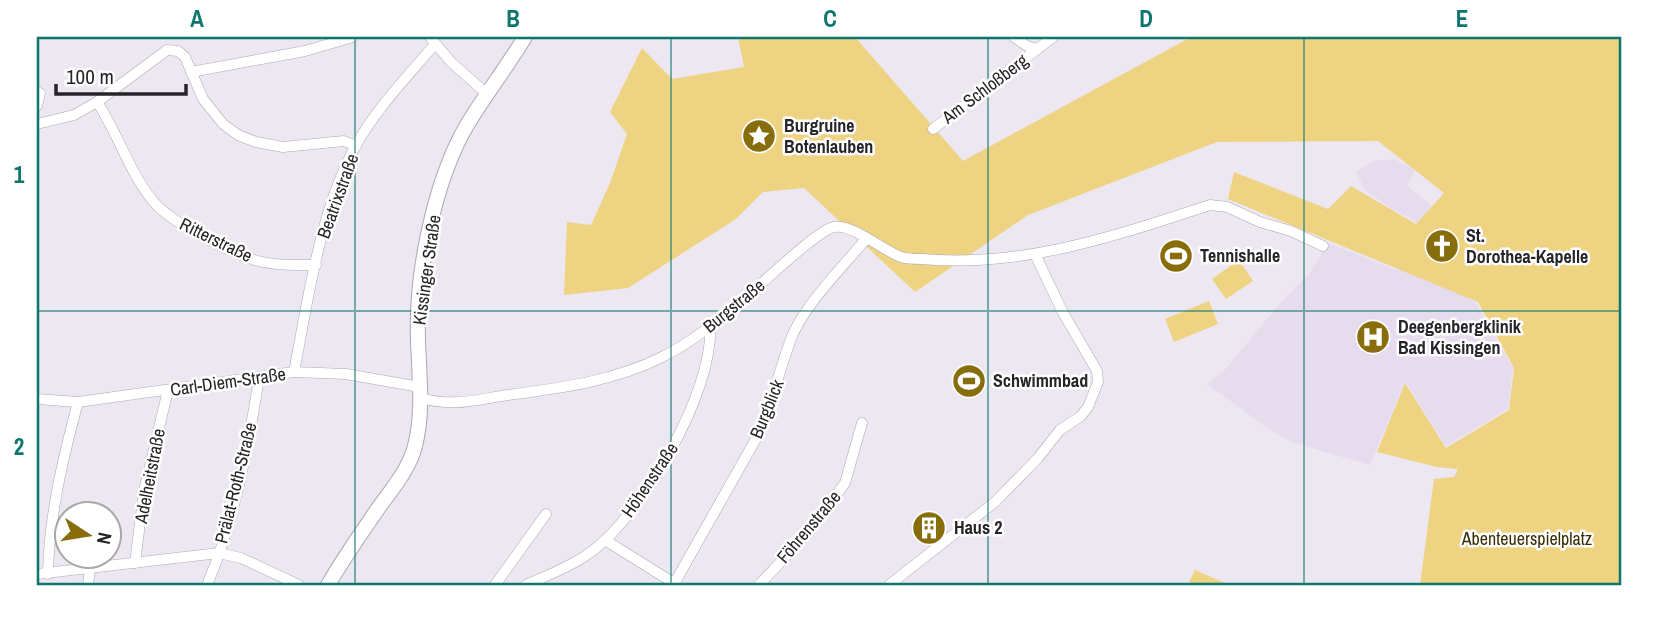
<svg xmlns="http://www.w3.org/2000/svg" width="1659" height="622" font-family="'Archivo Narrow',sans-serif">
	<rect width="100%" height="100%" fill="#ede7f1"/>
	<polygon fill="#e6dced" points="1394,159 1415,170 1407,186 1431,205 1428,221 1513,368 1508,409 1446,446 1405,381 1370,465 1291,442 1269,429 1207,384 1223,372 1282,301 1310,273 1328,243 1399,271 1406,270 1419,223 1389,207 1365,190 1356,172 1374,161"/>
	<g fill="#eed383">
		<polygon points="738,37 855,37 963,161 1191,37 1622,37 1622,585 1420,585 1434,479 1454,477 1458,469 1437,467 1377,452 1405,383 1446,448 1509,410 1514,368 1478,302 1228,199 1234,172 1328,209 1351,186 1416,224 1444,193 1378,141 1217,142 1028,215 915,292 804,188 763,192 736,219 628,288 564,295 567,222 591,225 610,183 627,134 610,112 642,48 672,79 744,67"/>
		<polygon points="1239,260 1253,281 1226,299 1212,279"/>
		<polygon points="1209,301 1218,324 1174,342 1165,319"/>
		<polygon points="1195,570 1229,585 1188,585"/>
	</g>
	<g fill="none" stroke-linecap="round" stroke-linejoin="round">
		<g stroke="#aca7b1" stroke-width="11">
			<g id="street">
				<polyline points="430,37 451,62 487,94"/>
				<polyline points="1014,37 1027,46 1037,49"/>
				<polyline points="191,72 305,51 353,37"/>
				<path d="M 97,102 C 118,133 129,172 153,201 C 169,221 222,248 246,257 C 267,266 293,265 316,265"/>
				<polyline points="37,106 40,93"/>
				<polyline points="37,124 74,115 97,102 167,50 178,51 185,57 203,99 223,124 238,135 256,142 283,147 344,141 356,146"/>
				<polyline points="933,129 1053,37"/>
				<path d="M 294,372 C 308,300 320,210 356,145 C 376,109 408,76 435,44"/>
				<path d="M 420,398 C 455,407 474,400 508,395 C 560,388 615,381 662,357 C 692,342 718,321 744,299 C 761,285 817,230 834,227 C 853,224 882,250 901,257 C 907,259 915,259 922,259 C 1023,268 1115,236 1210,205 L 1227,207 L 1260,222 L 1291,231 L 1323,246"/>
				<polyline points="37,399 78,402 294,372 346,374 420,387"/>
				<polyline points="605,540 677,585"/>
				<polyline points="135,563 144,491 168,390"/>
				<polyline points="37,574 219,553 241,558 299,585"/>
				<path d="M 48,574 C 49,516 63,458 78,402"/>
				<path d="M 674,584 L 757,437 C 773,404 779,368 793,334 C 808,301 842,268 866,239"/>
				<polyline points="88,585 90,568"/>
				<path d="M 207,585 C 235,519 248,448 259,378"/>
				<polyline points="495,585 546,514"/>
				<path d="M 526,585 C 546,576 570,567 588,554 C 641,518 714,391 710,327"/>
				<polyline points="759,585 807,534 845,483 862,423"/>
				<polyline points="889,585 995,502 1038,458 1060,430 1081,416 1088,407 1098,382 1097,371 1062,311 1035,254"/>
			</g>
		</g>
		<g stroke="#aca7b1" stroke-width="16">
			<path id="secondary" d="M 328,585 C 343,559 360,535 377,510 C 391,490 409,470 415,446 C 426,403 416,358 418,314 C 420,256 437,176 467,125 C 485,95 507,67 525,37"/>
		</g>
		<use href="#street" stroke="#fff" stroke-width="10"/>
		<use href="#secondary" stroke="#fff" stroke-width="14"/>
	</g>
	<path fill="none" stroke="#0f766e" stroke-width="2" stroke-opacity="0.55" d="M 355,37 L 355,585M 671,37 L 671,585M 988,37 L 988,585M 1304,37 L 1304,585M 37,311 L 1622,311"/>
	<defs>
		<g id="sight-disc" transform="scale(1.75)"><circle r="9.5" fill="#876d0c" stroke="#fff"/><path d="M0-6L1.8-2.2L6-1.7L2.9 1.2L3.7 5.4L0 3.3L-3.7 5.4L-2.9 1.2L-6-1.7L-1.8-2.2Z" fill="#fff"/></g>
		<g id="church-disc" transform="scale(1.75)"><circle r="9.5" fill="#876d0c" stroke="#fff"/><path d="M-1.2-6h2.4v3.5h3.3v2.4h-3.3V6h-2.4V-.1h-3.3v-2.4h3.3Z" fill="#fff"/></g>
		<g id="stadium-disc" transform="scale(1.75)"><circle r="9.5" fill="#876d0c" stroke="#fff"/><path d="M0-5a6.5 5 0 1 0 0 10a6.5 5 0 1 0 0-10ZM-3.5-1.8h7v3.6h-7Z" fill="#fff"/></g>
		<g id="hospital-disc" transform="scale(1.75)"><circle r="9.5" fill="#876d0c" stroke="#fff"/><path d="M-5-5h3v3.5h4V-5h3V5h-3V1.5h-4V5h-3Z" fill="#fff"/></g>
		<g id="building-disc" transform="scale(1.75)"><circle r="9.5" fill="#876d0c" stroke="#fff"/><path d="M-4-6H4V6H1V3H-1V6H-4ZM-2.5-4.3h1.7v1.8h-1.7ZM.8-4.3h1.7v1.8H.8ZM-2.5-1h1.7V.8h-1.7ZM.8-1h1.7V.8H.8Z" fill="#fff"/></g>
	</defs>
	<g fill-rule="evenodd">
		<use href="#sight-disc" x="759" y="136"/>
		<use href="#church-disc" x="1442" y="246"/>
		<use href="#stadium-disc" x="1176" y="256"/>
		<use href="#hospital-disc" x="1373" y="337"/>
		<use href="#stadium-disc" x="969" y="381"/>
		<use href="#building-disc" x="929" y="528"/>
	</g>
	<g text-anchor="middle" stroke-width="5" stroke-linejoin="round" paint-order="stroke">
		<g font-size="18" fill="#262428" stroke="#fff">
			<text transform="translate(985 89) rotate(-37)" y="6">Am Schloßberg</text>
			<text transform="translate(338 196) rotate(-70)" y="6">Beatrixstraße</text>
			<text transform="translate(216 240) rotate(26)" y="6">Ritterstraße</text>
			<text transform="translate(427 270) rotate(-82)" y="6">Kissinger Straße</text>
			<text transform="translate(734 306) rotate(-39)" y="6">Burgstraße</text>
			<text transform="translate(228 382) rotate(-8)" y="6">Carl-Diem-Straße</text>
			<text transform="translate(767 409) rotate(-68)" y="6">Burgblick</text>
			<text transform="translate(150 476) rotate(-79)" y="6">Adelheitstraße</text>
			<text transform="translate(650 480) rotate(-56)" y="6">Höhenstraße</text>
			<text transform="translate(236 483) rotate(-76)" y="6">Prälat-Roth-Straße</text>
			<text transform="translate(809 527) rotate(-50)" y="6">Föhrenstraße</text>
		</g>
		<g font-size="18" font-weight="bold" fill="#262428" stroke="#fff" text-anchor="start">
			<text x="784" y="132">Burgruine<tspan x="784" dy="21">Botenlauben</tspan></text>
			<text x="1466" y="242">St.<tspan x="1466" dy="21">Dorothea-Kapelle</tspan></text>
			<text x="1200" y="262">Tennishalle</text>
			<text x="1398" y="333">Deegenbergklinik<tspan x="1398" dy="21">Bad Kissingen</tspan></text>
			<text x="993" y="387">Schwimmbad</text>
			<text x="954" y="534">Haus 2</text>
		</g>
		<g font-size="18" fill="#392d04" stroke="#fff">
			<text x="1527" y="545">Abenteuerspielplatz</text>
		</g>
	</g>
	<rect width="1659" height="622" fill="none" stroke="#ffffff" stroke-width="77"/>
	<g transform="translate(88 535) rotate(102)"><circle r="33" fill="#ffffff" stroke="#a8a7a9" stroke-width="2"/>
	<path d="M0-5L12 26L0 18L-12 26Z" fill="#876d0c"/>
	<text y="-10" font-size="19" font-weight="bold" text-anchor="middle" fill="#262428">N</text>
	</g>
	<path d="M56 84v10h130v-10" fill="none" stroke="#262428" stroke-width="3.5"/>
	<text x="66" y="84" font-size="21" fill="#262428" stroke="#ffffff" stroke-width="5" paint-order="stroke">100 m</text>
	<rect x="38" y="38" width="1582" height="546" fill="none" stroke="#0f766e" stroke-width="2.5"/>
	<g font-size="23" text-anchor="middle" font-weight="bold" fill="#0f766e">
		<text x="197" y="27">A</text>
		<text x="513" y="27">B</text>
		<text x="830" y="27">C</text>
		<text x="1146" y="27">D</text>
		<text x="1462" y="27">E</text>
		<text x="19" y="183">1</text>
		<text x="19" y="455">2</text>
	</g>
</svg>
